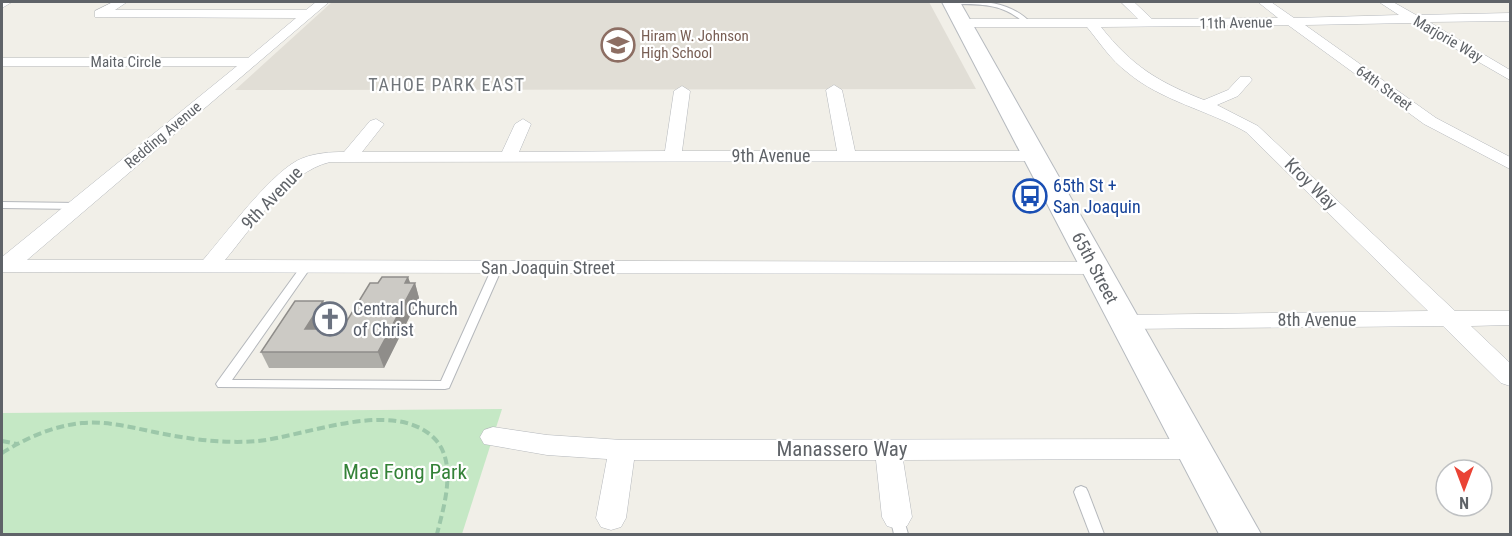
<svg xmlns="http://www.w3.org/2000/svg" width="1512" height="536" font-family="'Roboto Condensed',sans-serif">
	<rect width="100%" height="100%" fill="#f1efe8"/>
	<polygon fill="#e1ded6" points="332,2 929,2 976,89 235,90"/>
	<polygon fill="#c5e8c5" points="502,409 462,534 2,534 2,413"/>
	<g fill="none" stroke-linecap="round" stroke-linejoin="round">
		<g stroke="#b5b8bc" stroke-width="2">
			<g id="lane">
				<path d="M 948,2 C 978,0 1010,0 1032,24 L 1027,25 C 1003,3 982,4 951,4 Z"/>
				<polygon points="2,202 78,203 83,206 78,209 2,208"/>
				<polygon points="306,264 311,267 232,380 441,381 492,268 497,265 502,268 449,388 445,389 218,387 216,384 218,381 302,265"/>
				<polygon points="1081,486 1086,488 1088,492 1104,534 1090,534 1074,492 1076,488"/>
				<polygon points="897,511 902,513 908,534 894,534 890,517 892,513"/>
			</g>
		</g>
		<g stroke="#b5b8bc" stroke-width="1">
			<g id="street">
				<polygon points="2,2 12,2 2,8"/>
				<path d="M 113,2 L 127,2 L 115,10 L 306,10 L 316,2 L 329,2 L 27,260 L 203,260 C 225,235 274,168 303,158 C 316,153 331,152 344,152 L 370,121 L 376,119 L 384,124 L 362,152 L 502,152 L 515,124 L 523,119 L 531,124 L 519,152 L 665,151 L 674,91 L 682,86 L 690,91 L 682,151 L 837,151 L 826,90 L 834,85 L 842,90 L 855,151 L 1034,151 L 1043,156 L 1034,161 L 330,162 C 287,172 253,227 225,260 L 1095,262 L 1102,264 L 1106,268 L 1102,272 L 1095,274 L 2,272 L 2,257 L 237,66 L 2,66 L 2,58 L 248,58 L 296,18 L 95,17 L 95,11 Z"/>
				<path d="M 1121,2 L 1134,2 L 1152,19 L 1278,18 L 1258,2 L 1271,2 L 1294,18 L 1399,15 L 1379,2 L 1393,2 L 1416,15 L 1510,13 L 1510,21 L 1429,22 L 1510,70 L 1510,80 L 1411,23 L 1305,25 L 1436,118 L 1510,157 L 1510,169 L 1424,124 L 1288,25 L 1101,27 C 1132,66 1158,82 1204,100 L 1228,90 L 1240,77 L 1250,77 L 1252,80 L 1238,96 L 1217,105 L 1258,126 L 1455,311 L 1510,311 L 1510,325 L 1471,326 L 1510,363 L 1510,386 L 1501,383 L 1443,326 L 1124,329 L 1116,327 L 1113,322 L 1116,317 L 1124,315 L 1428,311 L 1246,132 C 1208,110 1161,101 1127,72 C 1111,60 1100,43 1087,27 L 962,27 L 956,23 L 962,19 L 1138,19 Z"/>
				<polygon points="493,427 547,435 622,440 1193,439 1203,442 1206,449 1203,456 1193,459 903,460 912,517 907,526 897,529 887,526 882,517 876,460 634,460 626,518 621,527 611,530 601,527 596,518 607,459 547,455 484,444 480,437 484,430"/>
			</g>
		</g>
		<g stroke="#b6babf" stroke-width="2">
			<polygon id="secondary" points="942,2 960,2 1261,534 1219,534"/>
		</g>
		<g stroke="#9cc7a9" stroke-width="4" stroke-dasharray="8 4" stroke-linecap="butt">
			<polyline points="2,441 17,444"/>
			<path d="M 2,453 C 26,438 53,426 82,423 C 107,421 130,427 154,432 C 188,439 224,444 258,441 C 307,436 393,398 434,438 C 458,462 444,506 437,534"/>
		</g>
		<use href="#lane" fill="#fff" fill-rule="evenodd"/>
		<use href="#street" fill="#fff" fill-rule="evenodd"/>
		<use href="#secondary" fill="#fff" fill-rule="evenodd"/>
	</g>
	<polygon fill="#afaea9" points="408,277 410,283 415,283 419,298 384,368 269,368 261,352 329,317 322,329 342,329 378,283"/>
	<g fill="#8f8d8a">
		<polygon points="408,277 412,288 415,283 419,298 384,368 378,352"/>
		<polygon points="323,301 329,317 312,345 305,329"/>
	</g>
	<polygon fill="#cccac5" stroke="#8f8d8a" stroke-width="1.5" points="382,277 408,277 405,283 415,283 378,352 261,352 295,301 323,301 305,329 342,329 370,283 378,283"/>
	<defs>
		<g id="school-ring" transform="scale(1.725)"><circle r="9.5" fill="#fff" stroke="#8d6e63" stroke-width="1.5"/><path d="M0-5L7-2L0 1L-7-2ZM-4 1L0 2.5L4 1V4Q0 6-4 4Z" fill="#8d6e63"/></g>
		<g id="bus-ring" transform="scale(1.725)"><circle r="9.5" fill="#fff" stroke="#1a4fb4" stroke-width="1.5"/><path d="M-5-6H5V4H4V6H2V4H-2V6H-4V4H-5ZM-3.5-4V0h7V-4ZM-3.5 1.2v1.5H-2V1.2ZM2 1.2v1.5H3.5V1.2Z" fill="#1a4fb4"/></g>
		<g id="church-ring" transform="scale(1.725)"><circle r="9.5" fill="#fff" stroke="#6b7280" stroke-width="1.5"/><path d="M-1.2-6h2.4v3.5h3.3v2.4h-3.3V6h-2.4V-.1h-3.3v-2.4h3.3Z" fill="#6b7280"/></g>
	</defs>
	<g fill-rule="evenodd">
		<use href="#school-ring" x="618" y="45"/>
		<use href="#bus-ring" x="1030" y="196"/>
		<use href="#church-ring" x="330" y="319"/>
	</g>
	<g text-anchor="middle" stroke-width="4.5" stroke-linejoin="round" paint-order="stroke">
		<g font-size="15" fill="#5f6368" stroke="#fff">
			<text transform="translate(1236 23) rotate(-1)" y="5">11th Avenue</text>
			<text transform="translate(1448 39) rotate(30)" y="5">Marjorie Way</text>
			<text x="126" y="67">Maita Circle</text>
			<text transform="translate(1384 88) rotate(36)" y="5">64th Street</text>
			<text transform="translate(163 135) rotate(-40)" y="5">Redding Avenue</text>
		</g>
		<g font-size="15" fill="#785e54" stroke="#fff" text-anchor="start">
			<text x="641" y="41">Hiram W. Johnson<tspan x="641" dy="17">High School</tspan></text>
		</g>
		<g font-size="18" letter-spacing="1.5" fill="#70757a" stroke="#fff">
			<text x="447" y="91">TAHOE PARK EAST</text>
		</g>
		<g font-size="18" fill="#5f6368" stroke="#fff">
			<text x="771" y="162">9th Avenue</text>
			<text transform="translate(1311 184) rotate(44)" y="6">Kroy Way</text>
			<text transform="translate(272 198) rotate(-46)" y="6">9th Avenue</text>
			<text x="548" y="274">San Joaquin Street</text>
			<text transform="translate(1095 268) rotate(62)" y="6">65th Street</text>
			<text x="1317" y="326">8th Avenue</text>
		</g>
		<g font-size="18" fill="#164399" stroke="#fff" text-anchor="start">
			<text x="1053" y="192">65th St +<tspan x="1053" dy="21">San Joaquin</tspan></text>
		</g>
		<g font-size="18" fill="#5b616d" stroke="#fff" text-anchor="start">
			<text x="353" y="315">Central Church<tspan x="353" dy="21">of Christ</tspan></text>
		</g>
		<g font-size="21" fill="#5f6368" stroke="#fff">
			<text x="842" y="456">Manassero Way</text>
		</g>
		<g font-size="21" fill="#348238" stroke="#fff">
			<text x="405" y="479">Mae Fong Park</text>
		</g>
	</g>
	<rect width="1512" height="536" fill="none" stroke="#5f6368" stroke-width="6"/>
	<g transform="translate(1464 488) rotate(180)"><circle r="28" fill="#ffffff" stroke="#bfc1c3" stroke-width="1.5"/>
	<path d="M0-4.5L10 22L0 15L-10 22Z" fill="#ea4335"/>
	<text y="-9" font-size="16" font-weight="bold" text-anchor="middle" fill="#5f6368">N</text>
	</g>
</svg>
